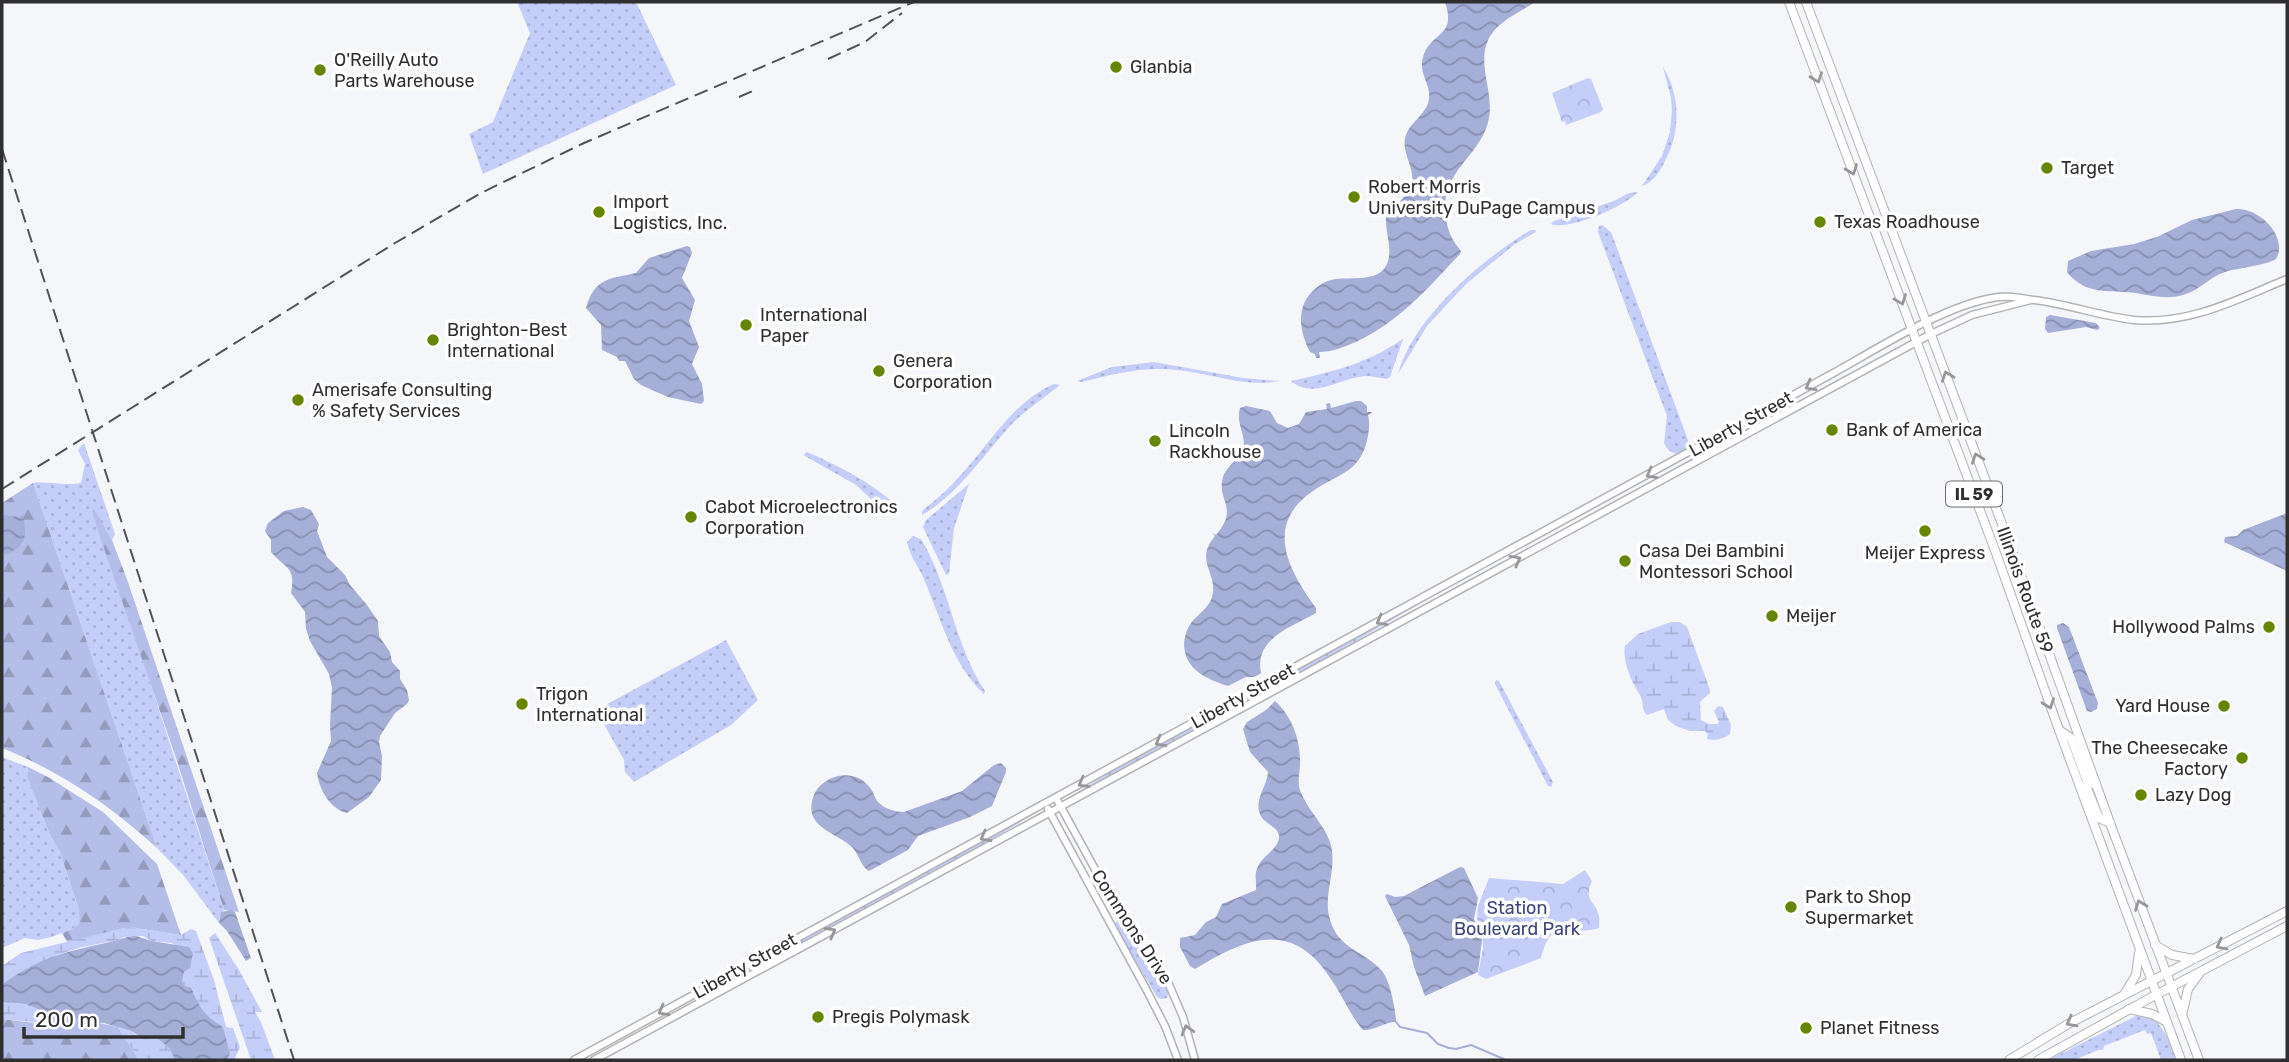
<svg xmlns="http://www.w3.org/2000/svg" width="2289" height="1062" font-family="Rubik,sans-serif">
	<defs>
		<pattern id="grass-dots" width="8" height="8" patternUnits="userSpaceOnUse" patternTransform="scale(1.75)"><rect width="8" height="8" fill="#c5cef9"/><path d="M2 2h.1M6 6h.1" fill="none" stroke="#aab1d6" stroke-width="1.8" stroke-linecap="round"/></pattern>
		<pattern id="forest-firs" width="22" height="20" patternUnits="userSpaceOnUse" patternTransform="scale(1.75)"><rect width="22" height="20" fill="#b5bee8"/><path d="M5 1l3.5 6h-7zM16 11l3.5 6h-7z" fill="#949bbc"/></pattern>
		<pattern id="wetland-marsh" width="20" height="14" patternUnits="userSpaceOnUse" patternTransform="scale(1.75)"><rect width="20" height="14" fill="#c5cef9"/><path d="M1 5h8M5 5V1M11 12h8M15 12V8" fill="none" stroke="#aab1d6"/></pattern>
		<pattern id="park-crowns" width="20" height="18" patternUnits="userSpaceOnUse" patternTransform="scale(1.75)"><rect width="20" height="18" fill="#c5cef9"/><path d="M2 6a3 3 0 1 1 6 0M12 15a3 3 0 1 1 6 0" fill="none" stroke="#aab1d6"/></pattern>
		<pattern id="water-waves" width="16" height="10" patternUnits="userSpaceOnUse" patternTransform="scale(1.75)"><rect width="16" height="10" fill="#a6afd8"/><path d="M0 5q4-4 8 0t8 0" fill="none" stroke="#888fb0"/></pattern>
	</defs>
	<rect width="100%" height="100%" fill="#f5f6f9"/>
	<g fill="url(#grass-dots)">
		<polygon points="517,2 636,2 676,85 483,174 469,134 493,122 530,33"/>
		<path d="M 1663,67 C 1681,96 1681,133 1664,163 C 1659,173 1652,183 1642,186 L 1662,156 L 1670,132 L 1672,110 L 1671,98 Z"/>
		<path d="M 1638,192 C 1625,206 1569,231 1551,224 L 1554,221 L 1614,201 L 1629,193 Z"/>
		<path d="M 1602,225 L 1611,232 L 1688,440 L 1686,450 C 1678,457 1668,453 1664,443 L 1667,416 L 1598,232 L 1599,226 Z"/>
		<path d="M 1531,230 L 1535,230 L 1536,232 L 1515,244 L 1466,284 L 1427,326 L 1398,374 C 1413,318 1482,259 1531,230 Z"/>
		<path d="M 1403,339 L 1390,377 L 1387,379 C 1379,378 1372,376 1365,376 C 1340,378 1313,400 1291,381 C 1334,371 1364,365 1403,339 Z"/>
		<path d="M 1154,362 L 1243,378 L 1279,381 C 1247,388 1210,373 1177,370 C 1143,366 1114,374 1081,382 L 1077,381 L 1112,367 Z"/>
		<path d="M 1054,384 L 1060,385 C 1043,399 1025,410 1010,426 C 983,456 957,495 922,515 L 922,511 C 934,501 947,491 958,478 C 989,445 1011,403 1054,384 Z"/>
		<path d="M 84,443 L 115,534 L 112,540 L 94,510 L 224,910 L 220,916 L 219,923 L 184,876 L 157,848 L 33,483 C 49,481 64,486 81,483 L 85,464 L 78,450 Z"/>
		<path d="M 807,452 C 839,466 871,482 897,506 L 897,513 L 889,516 L 856,485 L 805,456 L 804,454 Z"/>
		<polygon points="969,484 954,528 949,574 946,575 923,527 926,520"/>
		<path d="M 913,536 L 921,539 C 950,587 954,644 985,691 L 984,694 C 951,663 941,618 923,577 C 918,566 909,554 907,542 Z"/>
		<polygon points="1431,597 1325,659 1065,800 1123,764"/>
		<polygon points="726,640 758,700 731,725 634,782 625,772 624,760 596,710"/>
		<polygon points="1496,680 1499,681 1553,782 1551,787 1548,786 1495,684"/>
		<polygon points="2,757 28,767 27,777 50,835 60,852 78,907 80,922 74,928 52,937 38,940 25,938 2,948"/>
		<polygon points="1038,811 980,847 741,977 791,945"/>
		<polygon points="1117,921 1146,954 1169,990 1167,998 1161,999 1157,997 1114,925"/>
		<polygon points="2138,1015 2155,1019 2167,1036 2176,1060 2161,1060 2151,1033 2147,1034 2145,1030 2104,1046 2103,1050 2098,1050 2074,1060 2048,1060"/>
	</g>
	<g fill="url(#forest-firs)">
		<path d="M 33,483 L 157,848 C 108,804 63,773 2,748 L 2,503 Z"/>
		<polygon points="94,509 112,540 128,582 239,912 224,910 177,761 100,537 92,511"/>
		<polygon points="28,767 48,777 103,812 157,864 181,935 128,927 68,943 62,933 74,928 80,922 78,907 60,852 50,835 27,777"/>
		<polygon points="48,1015 71,1017 118,1027 139,1060 2,1060 2,1019 35,1023"/>
	</g>
	<g fill="url(#wetland-marsh)">
		<path d="M 1671,622 L 1680,622 L 1687,627 L 1710,690 L 1710,693 L 1700,702 L 1701,720 L 1709,724 L 1718,724 L 1719,722 L 1714,711 L 1718,706 L 1723,707 L 1731,725 L 1730,734 C 1723,739 1715,741 1707,739 L 1708,734 L 1705,731 L 1690,731 L 1676,726 L 1668,720 L 1664,709 L 1647,715 C 1641,710 1644,702 1640,695 C 1632,683 1622,661 1625,646 L 1638,634 Z"/>
		<path d="M 128,927 L 181,935 L 191,929 L 196,931 L 214,980 L 226,1027 L 233,1028 L 240,1047 L 234,1060 L 222,1060 L 227,1059 L 223,1027 C 202,1014 201,1011 191,987 L 185,986 L 182,982 L 184,972 L 193,953 L 171,943 L 152,941 L 143,936 L 124,937 L 118,940 L 82,947 L 57,955 L 2,985 L 2,966 L 21,953 Z"/>
		<polygon points="215,933 239,970 262,1012 255,1012 261,1022 275,1060 251,1060 209,938"/>
		<polygon points="2,1002 25,1004 53,1015 48,1015 42,1023 2,1019"/>
		<polygon points="118,1027 131,1031 137,1036 156,1037 169,1048 175,1060 139,1060"/>
	</g>
	<g fill="url(#park-crowns)">
		<polygon points="1588,78 1591,79 1603,109 1601,112 1566,125 1565,121 1562,122 1552,93"/>
		<path d="M 1585,870 L 1592,881 C 1583,901 1595,900 1599,916 C 1600,920 1599,924 1599,928 C 1568,938 1553,913 1541,958 L 1486,979 L 1478,975 L 1483,948 L 1482,931 L 1477,919 L 1478,906 L 1489,878 L 1563,884 Z"/>
	</g>
	<g fill="url(#water-waves)">
		<path d="M 1445,2 L 1535,2 C 1519,13 1499,20 1489,38 C 1476,63 1494,91 1489,118 C 1482,157 1438,171 1446,218 C 1448,232 1452,240 1461,251 L 1460,254 C 1428,288 1399,322 1356,342 C 1344,347 1332,352 1319,352 L 1320,358 L 1316,358 L 1315,354 L 1310,352 C 1299,331 1295,305 1316,288 C 1322,283 1328,280 1336,279 C 1351,277 1377,282 1386,266 C 1394,251 1385,233 1386,218 C 1393,206 1409,196 1412,183 C 1415,167 1400,151 1406,135 C 1411,121 1427,114 1429,99 C 1431,84 1418,73 1423,57 C 1431,31 1457,38 1445,2 Z"/>
		<path d="M 2236,209 C 2259,207 2289,237 2276,259 C 2268,265 2237,268 2225,272 C 2209,277 2199,291 2183,295 C 2163,301 2145,293 2125,292 C 2114,291 2103,292 2093,289 C 2083,287 2073,280 2067,272 L 2068,261 L 2091,251 L 2134,244 L 2157,237 L 2192,220 Z"/>
		<path d="M 687,246 L 690,247 L 692,253 L 682,278 L 695,300 L 689,321 L 699,347 L 692,364 L 702,384 L 704,401 L 701,404 L 668,397 L 641,385 L 634,379 L 625,361 L 619,361 L 617,357 L 602,350 L 601,325 L 586,308 C 595,277 610,279 636,273 L 649,258 Z"/>
		<polygon points="2050,315 2096,323 2100,328 2097,330 2086,327 2048,333 2045,329 2046,317"/>
		<path d="M 1356,401 L 1361,401 L 1367,406 L 1367,412 L 1373,412 L 1368,415 C 1370,422 1369,429 1368,436 C 1361,473 1339,473 1313,491 C 1263,525 1289,571 1316,608 L 1316,613 C 1292,627 1254,638 1261,673 L 1254,677 L 1246,677 L 1228,686 C 1207,679 1184,670 1184,643 C 1185,636 1187,628 1191,623 C 1199,613 1212,606 1213,592 C 1215,570 1195,560 1215,536 L 1212,533 L 1216,535 C 1240,507 1216,501 1223,477 C 1227,465 1243,457 1244,444 C 1244,433 1236,421 1240,408 L 1246,406 L 1270,411 L 1277,423 L 1288,428 L 1299,424 L 1306,412 L 1327,409 L 1326,404 L 1330,403 L 1331,408 Z"/>
		<path d="M 303,507 L 311,510 L 319,524 L 317,531 L 327,557 L 345,575 L 350,585 L 367,605 L 378,621 L 379,636 L 390,652 L 392,662 L 400,671 L 400,679 L 407,690 L 409,700 L 407,704 L 395,713 L 380,736 L 379,742 L 382,756 L 381,780 L 369,797 L 347,813 C 330,809 319,789 317,773 L 331,741 L 330,725 L 332,688 L 329,674 L 310,641 L 306,629 L 305,612 L 291,593 C 296,567 286,569 271,552 L 271,540 L 265,531 L 268,523 L 284,511 Z"/>
		<polygon points="2287,513 2287,571 2224,542 2225,537 2237,536 2243,530"/>
		<path d="M 2,515 L 19,517 L 23,515 C 28,537 25,549 2,555 Z"/>
		<polygon points="2063,623 2069,627 2098,703 2097,709 2091,712 2087,711 2057,628 2057,625"/>
		<path d="M 1275,701 C 1292,716 1301,741 1300,764 C 1300,773 1297,781 1300,790 C 1308,813 1329,827 1332,851 C 1335,874 1323,897 1330,920 C 1339,950 1365,951 1382,971 C 1390,980 1396,1011 1396,1022 C 1384,1022 1374,1031 1363,1030 C 1350,1015 1342,995 1331,979 C 1292,918 1246,938 1195,969 L 1190,966 L 1180,947 L 1180,938 L 1195,935 L 1206,922 L 1216,917 L 1222,904 L 1256,890 C 1257,883 1254,876 1257,869 C 1261,856 1277,851 1279,838 C 1281,827 1263,824 1260,814 C 1254,799 1267,787 1268,772 L 1250,752 L 1243,729 L 1247,722 L 1266,710 Z"/>
		<path d="M 1001,763 L 1006,768 L 1006,772 L 992,806 L 970,817 L 918,836 L 908,850 L 869,871 C 860,866 859,853 851,846 C 833,831 802,826 814,795 C 818,785 827,779 838,776 C 851,773 864,778 871,789 C 874,793 875,799 879,803 C 885,809 896,812 904,812 L 962,791 L 994,765 Z"/>
		<polygon points="1460,867 1464,868 1478,898 1474,919 1482,940 1478,972 1425,996 1414,967 1409,945 1385,896 1387,894 1395,897 1404,896"/>
		<polygon points="231,910 235,912 251,958 246,961 227,931 219,923 221,912"/>
		<path d="M 136,936 L 152,941 L 189,947 L 193,953 L 190,968 L 184,972 L 182,982 L 185,986 L 191,987 C 200,1009 204,1015 223,1027 L 230,1054 L 227,1059 L 175,1060 L 169,1048 L 156,1037 L 144,1039 L 131,1031 L 104,1023 L 84,1022 L 71,1017 L 53,1015 L 25,1004 L 2,1002 L 3,984 C 43,955 67,952 114,941 C 122,939 128,936 136,936 Z"/>
	</g>
	<g fill="none" stroke-linecap="round" stroke-linejoin="round">
		<polyline stroke="#a6afd8" stroke-width="2" points="1396,1022 1400,1027 1427,1033 1438,1044 1449,1048 1456,1049 1471,1045 1506,1060"/>
		<g stroke="#b1b2b5" stroke-width="9">
			<g id="minor">
				<polyline points="1056,798 1113,902 1167,980 1183,1017 1195,1060"/>
				<polyline points="1048,809 1146,989 1165,1026 1178,1060"/>
				<path d="M 574,1060 L 1828,376 C 1874,351 1941,307 1992,298 C 2007,295 2019,298 2034,300 C 2068,304 2100,316 2134,320 C 2189,325 2238,299 2287,279"/>
				<polyline points="594,1060 1931,334 1972,315 2031,300"/>
			</g>
		</g>
		<g stroke="#b1b2b5" stroke-width="10">
			<g id="major">
				<polyline points="1789,2 1996,553 2059,730 2181,1060"/>
				<polyline points="1806,2 2011,548 2110,823 2199,1060"/>
				<polyline points="2059,730 2071,738 2087,781 2096,785"/>
				<polyline points="2080,786 2087,788 2099,818 2110,823"/>
				<polyline points="2155,945 2172,955 2194,959"/>
				<polyline points="2125,993 2136,975 2139,953"/>
				<polyline points="2129,1009 2152,1014 2167,1022"/>
				<polyline points="2182,1015 2188,989 2199,974"/>
				<polyline points="2009,1060 2068,1024 2287,911"/>
				<polyline points="2038,1060 2150,998 2287,926"/>
			</g>
		</g>
		<use href="#minor" stroke="#fff" stroke-width="6"/>
		<use href="#major" stroke="#fff" stroke-width="8"/>
		<g stroke="#525253" stroke-width="2" stroke-dasharray="14 7" stroke-linecap="butt">
			<polyline points="828,59 865,42 902,13"/>
			<polyline points="739,97 755,90"/>
			<polyline points="2,149 294,1060"/>
			<polyline points="2,489 395,243 481,193 584,143 914,2"/>
		</g>
	</g>
	<defs><path id="oneway-chevron" d="M-2-3.5L2.5 0L-2 3.5" fill="none" stroke-width="1.6" stroke-linecap="round" stroke-linejoin="round" transform="scale(1.75)"/></defs>
	<g stroke="#979798">
		<use href="#oneway-chevron" transform="translate(1817 78) rotate(70)"/>
		<use href="#oneway-chevron" transform="translate(1852 170) rotate(69)"/>
		<use href="#oneway-chevron" transform="translate(1901 300) rotate(69)"/>
		<use href="#oneway-chevron" transform="translate(1947 376) rotate(-110)"/>
		<use href="#oneway-chevron" transform="translate(1810 386) rotate(151)"/>
		<use href="#oneway-chevron" transform="translate(1977 458) rotate(-110)"/>
		<use href="#oneway-chevron" transform="translate(1651 474) rotate(151)"/>
		<use href="#oneway-chevron" transform="translate(1516 560) rotate(-29)"/>
		<use href="#oneway-chevron" transform="translate(1381 621) rotate(151)"/>
		<use href="#oneway-chevron" transform="translate(2049 704) rotate(70)"/>
		<use href="#oneway-chevron" transform="translate(1160 742) rotate(151)"/>
		<use href="#oneway-chevron" transform="translate(1083 783) rotate(151)"/>
		<use href="#oneway-chevron" transform="translate(985 837) rotate(151)"/>
		<use href="#oneway-chevron" transform="translate(2140 905) rotate(-111)"/>
		<use href="#oneway-chevron" transform="translate(831 932) rotate(-29)"/>
		<use href="#oneway-chevron" transform="translate(2221 945) rotate(152)"/>
		<use href="#oneway-chevron" transform="translate(663 1011) rotate(151)"/>
		<use href="#oneway-chevron" transform="translate(2071 1022) rotate(152)"/>
		<use href="#oneway-chevron" transform="translate(1187 1030) rotate(-106)"/>
	</g>
	<g fill="#658601" stroke="#fff" stroke-width="2.5">
		<circle cx="1116" cy="67" r="7"/>
		<circle cx="320" cy="70" r="7"/>
		<circle cx="2047" cy="168" r="7"/>
		<circle cx="1354" cy="197" r="7"/>
		<circle cx="599" cy="212" r="7"/>
		<circle cx="1820" cy="222" r="7"/>
		<circle cx="746" cy="325" r="7"/>
		<circle cx="433" cy="340" r="7"/>
		<circle cx="879" cy="371" r="7"/>
		<circle cx="298" cy="400" r="7"/>
		<circle cx="1832" cy="430" r="7"/>
		<circle cx="1155" cy="441" r="7"/>
		<circle cx="691" cy="517" r="7"/>
		<circle cx="1925" cy="531" r="7"/>
		<circle cx="1625" cy="561" r="7"/>
		<circle cx="1772" cy="616" r="7"/>
		<circle cx="2269" cy="627" r="7"/>
		<circle cx="522" cy="704" r="7"/>
		<circle cx="2224" cy="706" r="7"/>
		<circle cx="2242" cy="758" r="7"/>
		<circle cx="2141" cy="795" r="7"/>
		<circle cx="1791" cy="907" r="7"/>
		<circle cx="818" cy="1017" r="7"/>
		<circle cx="1806" cy="1028" r="7"/>
	</g>
	<g text-anchor="middle" stroke-width="7" stroke-linejoin="round" paint-order="stroke">
		<rect fill="#fff" stroke="#6d6d6e" stroke-width="2" x="1946" y="481.5" width="56" height="25" rx="5"/>
		<g font-size="16" font-weight="bold" fill="#2f2f30">
			<text x="1974" y="500">IL 59</text>
		</g>
		<g font-size="18" fill="#2f2f30" stroke="#fff" text-anchor="start">
			<text x="334" y="66">O'Reilly Auto<tspan x="334" dy="21">Parts Warehouse</tspan></text>
			<text x="1130" y="73">Glanbia</text>
			<text x="2061" y="174">Target</text>
			<text x="1368" y="193">Robert Morris<tspan x="1368" dy="21">University DuPage Campus</tspan></text>
			<text x="613" y="208">Import<tspan x="613" dy="21">Logistics, Inc.</tspan></text>
			<text x="1834" y="228">Texas Roadhouse</text>
			<text x="760" y="321">International<tspan x="760" dy="21">Paper</tspan></text>
			<text x="447" y="336">Brighton-Best<tspan x="447" dy="21">International</tspan></text>
			<text x="893" y="367">Genera<tspan x="893" dy="21">Corporation</tspan></text>
			<text x="312" y="396">Amerisafe Consulting<tspan x="312" dy="21">% Safety Services</tspan></text>
			<text x="1846" y="436">Bank of America</text>
			<text x="1169" y="437">Lincoln<tspan x="1169" dy="21">Rackhouse</tspan></text>
			<text x="705" y="513">Cabot Microelectronics<tspan x="705" dy="21">Corporation</tspan></text>
			<text x="1639" y="557">Casa Dei Bambini<tspan x="1639" dy="21">Montessori School</tspan></text>
			<text x="1925" y="559" text-anchor="middle">Meijer Express</text>
			<text x="1786" y="622">Meijer</text>
			<text x="2255" y="633" text-anchor="end">Hollywood Palms</text>
			<text x="536" y="700">Trigon<tspan x="536" dy="21">International</tspan></text>
			<text x="2210" y="712" text-anchor="end">Yard House</text>
			<text x="2228" y="754" text-anchor="end">The Cheesecake<tspan x="2228" dy="21">Factory</tspan></text>
			<text x="2155" y="801">Lazy Dog</text>
			<text x="1805" y="903">Park to Shop<tspan x="1805" dy="21">Supermarket</tspan></text>
			<text x="832" y="1023">Pregis Polymask</text>
			<text x="1820" y="1034">Planet Fitness</text>
		</g>
		<g font-size="18" fill="#2f2f30" stroke="#fff">
			<text transform="translate(1741 424) rotate(-29)" y="6">Liberty Street</text>
			<text transform="translate(2025 590) rotate(70)" y="6">Illinois Route 59</text>
			<text transform="translate(1243 696) rotate(-29)" y="6">Liberty Street</text>
			<text transform="translate(1132 927) rotate(57)" y="6">Commons Drive</text>
			<text transform="translate(745 966) rotate(-29)" y="6">Liberty Street</text>
		</g>
		<g font-size="18" fill="#3c447a" stroke="#fff">
			<text x="1517" y="914">Station<tspan x="1517" dy="21">Boulevard Park</tspan></text>
		</g>
	</g>
	<rect width="2289" height="1062" fill="none" stroke="#2f2f30" stroke-width="7"/>
	<path d="M24 1027v10h159v-10" fill="none" stroke="#2f2f30" stroke-width="3.5"/>
	<text x="35" y="1027" font-size="21" fill="#2f2f30" stroke="#ffffff" stroke-width="5" paint-order="stroke">200 m</text>
</svg>
